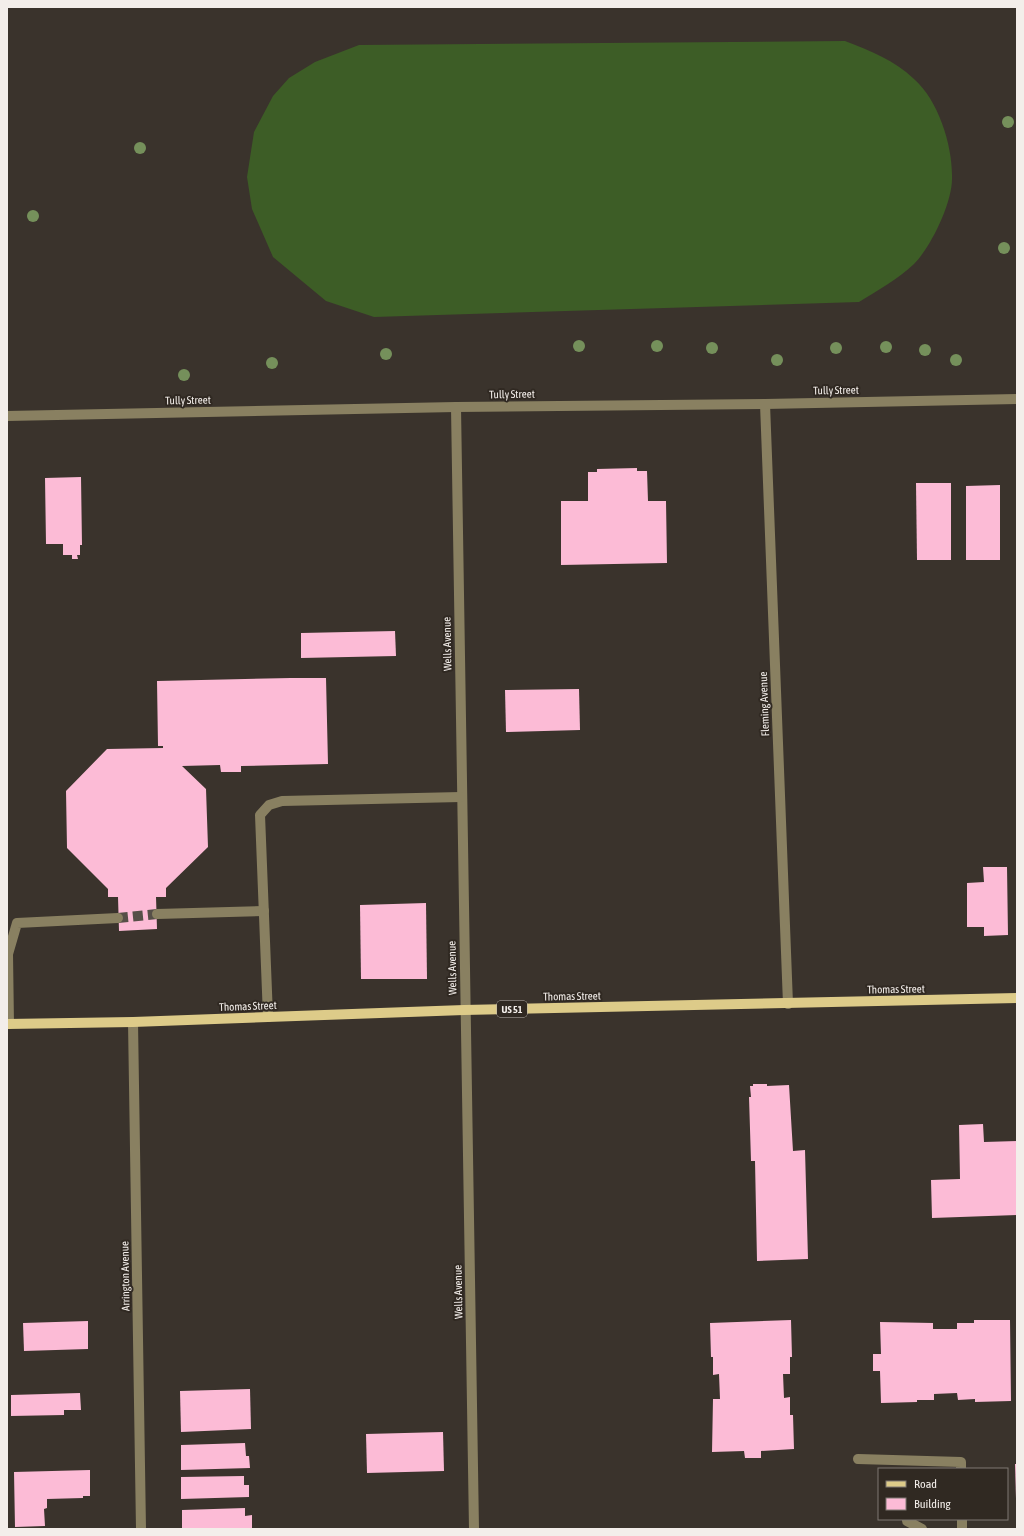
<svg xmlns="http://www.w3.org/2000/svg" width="1024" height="1536" font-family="'Asap Condensed',sans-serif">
	<rect width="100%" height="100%" fill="#3a332c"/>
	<path fill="#3d5d26" d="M 845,41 C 871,51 894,60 914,79 C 939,101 953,147 952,179 C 952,203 931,247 914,264 C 898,279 877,291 859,302 L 374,317 L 326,301 L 273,257 L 252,209 L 247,177 L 254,132 L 273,96 L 289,78 L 315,62 L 359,45 Z"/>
	<g fill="#fcbbd6">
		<polygon points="637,468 637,471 647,471 648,501 666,501 667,563 561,565 561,501 588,501 588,472 597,472 597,469"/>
		<polygon points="81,477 82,545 80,545 80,555 77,555 78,559 72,559 72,555 63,555 63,544 46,544 45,478"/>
		<polygon points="916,483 951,483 951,560 917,560"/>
		<polygon points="1000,485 1000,560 966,560 966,486"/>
		<polygon points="395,631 396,656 301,658 301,633"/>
		<polygon points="291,678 326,678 328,764 241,766 241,772 221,772 220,765 182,766 206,789 208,847 166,888 166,897 156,897 157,929 119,931 118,897 108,897 108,889 67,848 66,791 107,749 163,748 163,746 158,746 157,681"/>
		<polygon points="579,689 580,730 506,732 505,690"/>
		<polygon points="983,867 1007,867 1008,935 984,936 984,927 967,927 967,883 984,882"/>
		<polygon points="426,903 427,979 361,979 360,905"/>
		<polygon points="753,1084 767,1084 767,1086 789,1085 793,1151 805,1150 808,1259 757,1261 755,1161 751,1161 749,1097 751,1097 750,1086 753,1086"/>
		<polygon points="983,1124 984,1142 1017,1141 1017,1215 932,1218 931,1180 960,1179 959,1125"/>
		<polygon points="791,1320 792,1357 790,1357 790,1374 783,1374 784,1398 790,1397 790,1415 793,1415 794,1449 761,1451 761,1458 745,1458 744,1451 712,1452 713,1399 720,1399 719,1374 713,1375 713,1357 711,1357 710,1323"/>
		<polygon points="974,1320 1010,1320 1011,1401 975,1402 975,1399 958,1400 957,1393 934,1394 934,1400 917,1400 917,1402 881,1403 880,1371 873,1371 873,1354 881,1354 880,1322 933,1323 933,1329 957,1329 957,1323 974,1323"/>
		<polygon points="88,1321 88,1349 24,1351 23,1323"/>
		<polygon points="250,1389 251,1429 181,1432 180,1391"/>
		<polygon points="80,1393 81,1410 64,1410 64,1415 11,1416 11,1395"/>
		<polygon points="443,1432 444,1471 367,1473 366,1434"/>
		<polygon points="245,1443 246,1456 249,1456 250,1468 181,1470 181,1445"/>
		<polygon points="1015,1464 1017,1464 1017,1498 1016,1499"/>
		<polygon points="90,1470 90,1496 83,1496 83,1498 47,1499 47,1508 44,1509 45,1526 15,1527 14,1472"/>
		<polygon points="244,1476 244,1485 249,1485 249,1497 181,1499 181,1477"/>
		<polygon points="245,1508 245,1516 252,1515 252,1529 182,1529 182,1510"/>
	</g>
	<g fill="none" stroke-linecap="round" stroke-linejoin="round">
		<polyline stroke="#564f48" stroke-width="10" stroke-dasharray="10 5" stroke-linecap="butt" points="118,918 157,914"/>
		<g stroke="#898061" stroke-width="10">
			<polyline points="765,404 788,1004"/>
			<polyline points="456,407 474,1529"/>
			<polyline points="7,416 456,407 765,404 1017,399"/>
			<polyline points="157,914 264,911"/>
			<polyline points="268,1017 260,815 269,805 282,801 461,797"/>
			<polyline points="133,1022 141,1529"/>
			<polyline points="9,1024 8,954 17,923 118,918"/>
			<polyline points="858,1459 961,1462 961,1469"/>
			<polyline points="907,1519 907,1521 922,1529"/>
			<polyline points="962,1519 962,1529"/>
		</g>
		<polyline stroke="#ddcb89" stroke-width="10" points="7,1024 133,1022 464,1010 1017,998"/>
	</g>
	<g fill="#75905b">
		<circle cx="1008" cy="122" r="6"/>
		<circle cx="140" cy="148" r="6"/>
		<circle cx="33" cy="216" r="6"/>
		<circle cx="1004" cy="248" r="6"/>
		<circle cx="579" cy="346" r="6"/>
		<circle cx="657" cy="346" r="6"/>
		<circle cx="886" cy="347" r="6"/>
		<circle cx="712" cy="348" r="6"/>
		<circle cx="836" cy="348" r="6"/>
		<circle cx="925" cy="350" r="6"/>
		<circle cx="386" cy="354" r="6"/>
		<circle cx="777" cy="360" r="6"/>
		<circle cx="956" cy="360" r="6"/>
		<circle cx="272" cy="363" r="6"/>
		<circle cx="184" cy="375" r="6"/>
	</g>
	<g text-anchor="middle" stroke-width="4" stroke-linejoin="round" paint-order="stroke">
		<rect fill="#302922" stroke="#b8b3ae" stroke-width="1" x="497" y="1001" width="30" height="16" rx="3"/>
		<g font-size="10" font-weight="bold" fill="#f3eeea">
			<text x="512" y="1013">US 51</text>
		</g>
		<g font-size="11" fill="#f3eeea" stroke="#302922">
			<text transform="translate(836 390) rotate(-1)" y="4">Tully Street</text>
			<text transform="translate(512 394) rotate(-1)" y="4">Tully Street</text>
			<text transform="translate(188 400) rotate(-1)" y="4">Tully Street</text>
			<text transform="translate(447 644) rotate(-91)" y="4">Wells Avenue</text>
			<text transform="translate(764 704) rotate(-92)" y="4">Fleming Avenue</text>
			<text transform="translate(452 968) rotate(-91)" y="4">Wells Avenue</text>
			<text transform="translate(896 989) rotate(-1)" y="4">Thomas Street</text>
			<text transform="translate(572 996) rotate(-1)" y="4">Thomas Street</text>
			<text transform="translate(248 1006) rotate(-2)" y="4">Thomas Street</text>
			<text transform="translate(125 1276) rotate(-91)" y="4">Arrington Avenue</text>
			<text transform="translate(458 1292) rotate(-91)" y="4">Wells Avenue</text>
		</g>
	</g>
	<rect width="1024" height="1536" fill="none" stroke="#f3eeea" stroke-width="16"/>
	<rect x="878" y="1468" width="130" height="52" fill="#302922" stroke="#7e7872"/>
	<rect x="886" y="1481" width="20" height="6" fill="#ddcb89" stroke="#7e7872"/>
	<text x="914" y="1488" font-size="12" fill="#f3eeea">Road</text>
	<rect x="886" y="1498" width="20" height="12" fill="#fcbbd6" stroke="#7e7872"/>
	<text x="914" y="1508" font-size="12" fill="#f3eeea">Building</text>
</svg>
